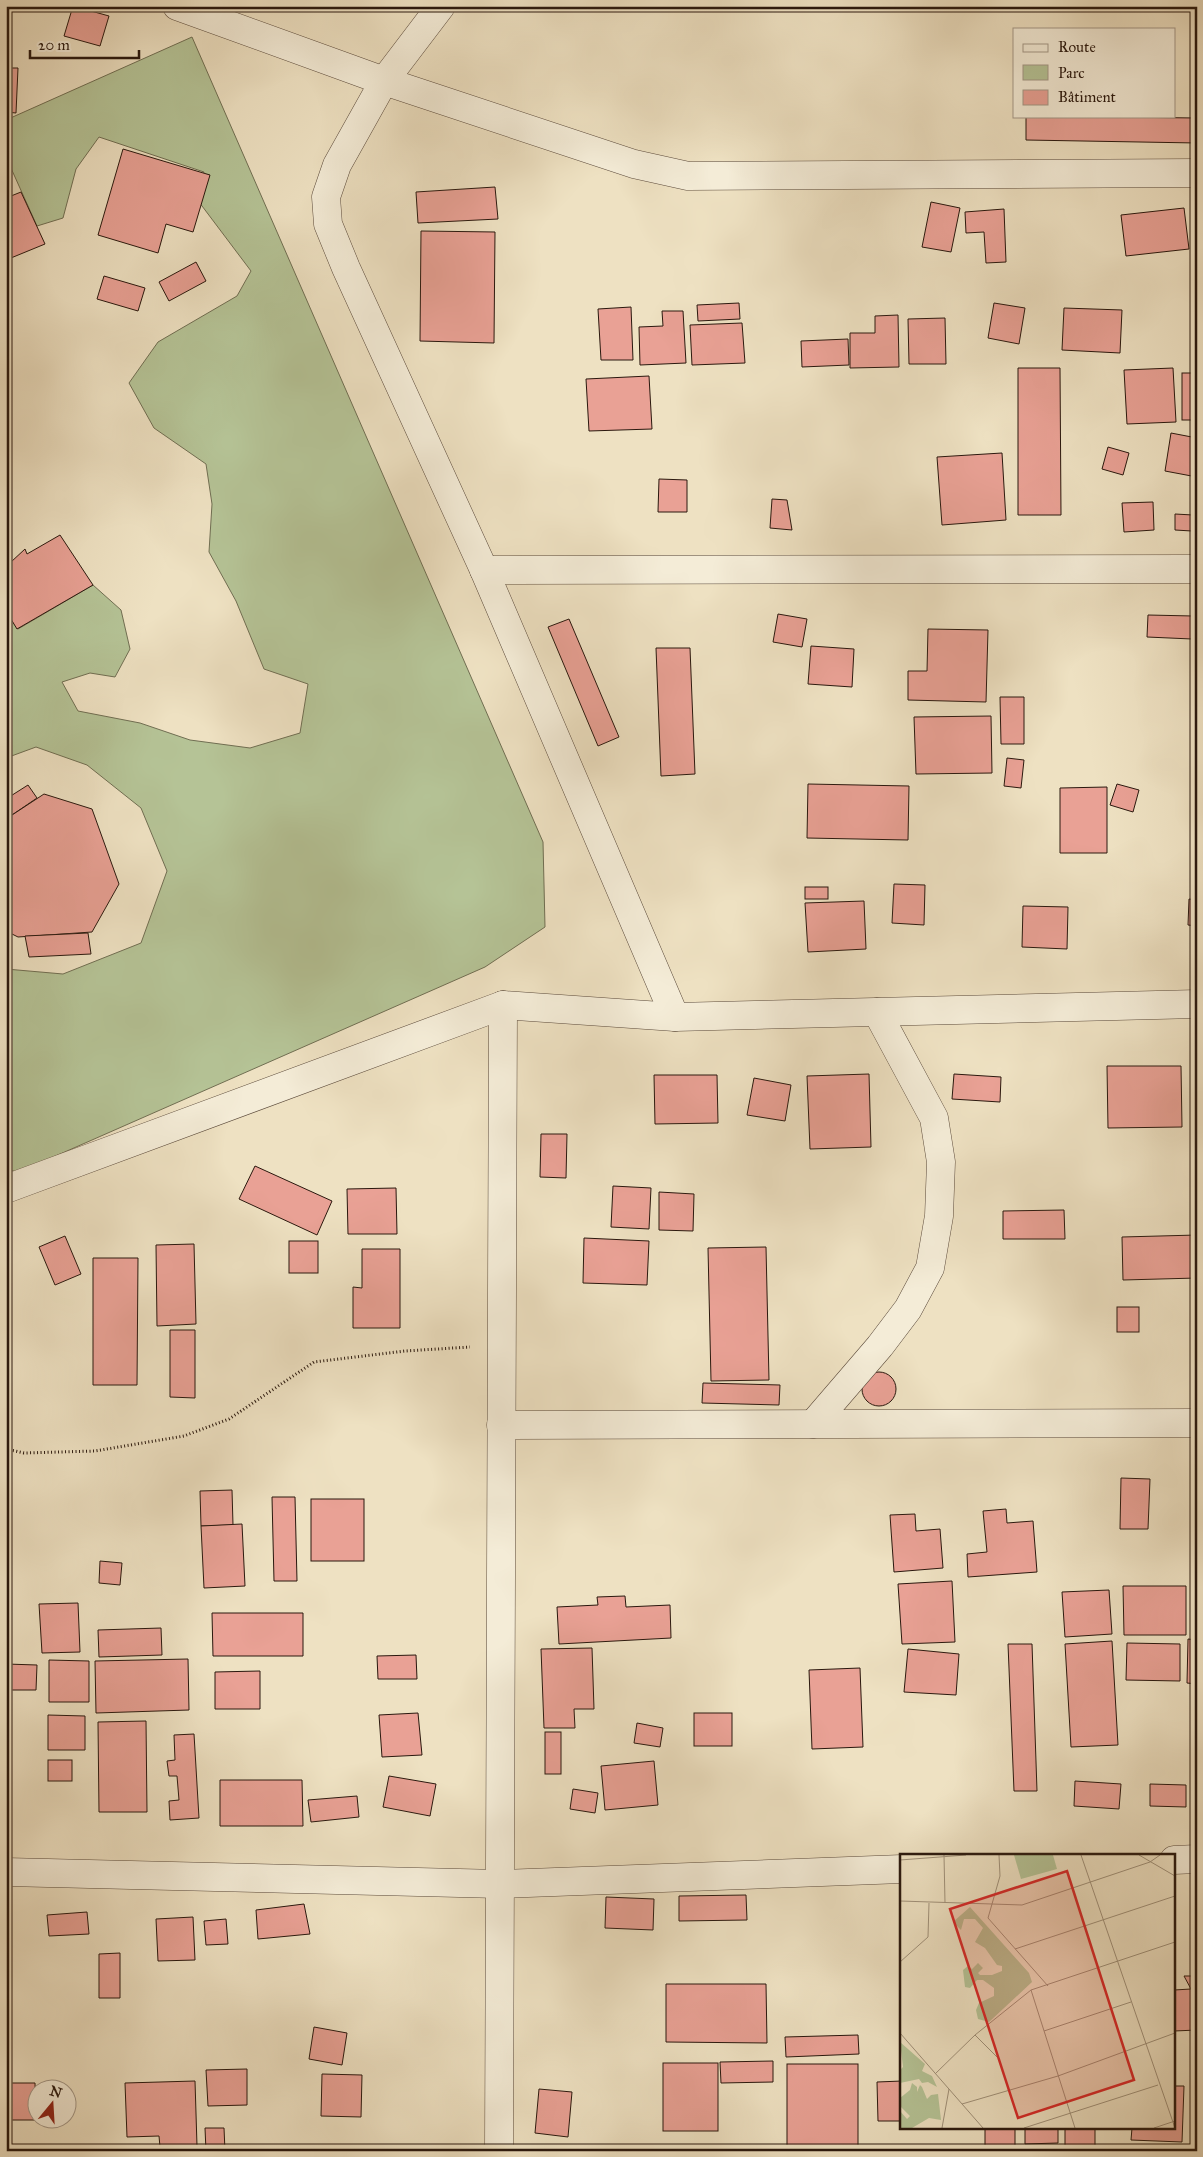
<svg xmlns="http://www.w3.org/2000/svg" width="1203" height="2157" font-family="'IM FELL Great Primer',serif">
	<rect width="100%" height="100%" fill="#eee1c2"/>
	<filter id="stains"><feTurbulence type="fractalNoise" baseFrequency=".004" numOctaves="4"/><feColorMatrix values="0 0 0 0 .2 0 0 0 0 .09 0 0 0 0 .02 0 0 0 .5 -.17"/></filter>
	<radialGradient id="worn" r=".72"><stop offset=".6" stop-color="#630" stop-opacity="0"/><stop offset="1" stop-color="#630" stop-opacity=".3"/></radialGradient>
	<polygon fill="#b5c396" stroke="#706e52" points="192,37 543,842 545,927 485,967 17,1173 6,1167 6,969 63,974 141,943 167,871 141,808 87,765 36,747 6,758 6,611 18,629 93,585 121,610 130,649 115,677 90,673 62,682 78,711 140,723 190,740 250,748 300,733 308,684 264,669 236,601 209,552 212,504 206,464 154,428 129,383 158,342 237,296 251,271 196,198 204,172 99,137 76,169 63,218 37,226 6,157 6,120"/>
	<g fill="#e9a195" stroke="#2a180e">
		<polygon points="73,6 109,16 100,46 64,36"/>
		<polygon points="6,68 18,68 16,113 6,112"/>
		<polygon points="1026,116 1197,118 1197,143 1026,140"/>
		<polygon points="123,149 210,175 193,232 166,224 158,253 98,235"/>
		<polygon points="495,187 498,219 418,223 416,192"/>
		<polygon points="21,192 45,244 6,260 6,198"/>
		<polygon points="931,202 960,208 951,252 922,247"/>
		<polygon points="1184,208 1189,249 1126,256 1121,215"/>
		<polygon points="1004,209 1006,262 986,263 984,232 966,233 965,212"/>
		<polygon points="421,231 495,232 494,343 420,341"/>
		<polygon points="196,262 206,281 169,301 159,282"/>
		<polygon points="104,276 145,288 138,311 97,299"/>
		<polygon points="739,303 740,319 698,321 697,305"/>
		<polygon points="994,303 1025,308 1019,344 988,338"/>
		<polygon points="631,307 633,360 601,360 598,309"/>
		<polygon points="1064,308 1122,310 1120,353 1062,350"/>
		<polygon points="662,311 683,311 686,363 640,365 639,327 663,326"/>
		<polygon points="898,315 899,367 850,368 850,333 875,333 875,316"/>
		<polygon points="945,318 946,364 909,364 908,319"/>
		<polygon points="742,323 745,363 692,365 690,325"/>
		<polygon points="848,339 849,365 802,367 801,341"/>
		<polygon points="1018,368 1060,368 1061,515 1018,515"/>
		<polygon points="1173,368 1176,422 1127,424 1124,370"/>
		<rect x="1182" y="373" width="15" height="47"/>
		<polygon points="649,376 652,429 589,431 586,379"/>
		<polygon points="1171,433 1197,438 1197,477 1165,471"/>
		<polygon points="1108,447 1129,453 1123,475 1102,469"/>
		<polygon points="1002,453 1006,520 942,525 937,457"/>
		<polygon points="659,479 687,480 687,512 658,512"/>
		<polygon points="772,499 787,500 792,530 770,528"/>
		<polygon points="1153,502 1154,530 1124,532 1122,503"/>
		<polygon points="1175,514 1193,515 1192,531 1175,530"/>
		<polygon points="60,535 93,585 17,629 6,611 6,556 11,562 25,549 27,554"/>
		<polygon points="778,614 807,619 802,647 773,642"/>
		<polygon points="1148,615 1193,616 1192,639 1147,637"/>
		<polygon points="569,619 619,737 598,746 548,627"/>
		<polygon points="928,629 988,630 986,702 908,700 908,671 927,671"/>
		<polygon points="811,646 854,649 852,687 808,684"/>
		<polygon points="656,648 690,648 695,774 661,776"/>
		<polygon points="1000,697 1024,697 1024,744 1001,744"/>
		<polygon points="991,716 992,773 916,774 914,717"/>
		<polygon points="1007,758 1024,760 1021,788 1004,786"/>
		<polygon points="808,784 909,786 908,840 807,838"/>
		<polygon points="1117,784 1139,790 1133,812 1110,805"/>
		<polygon points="28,785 37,798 6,819 6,799"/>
		<polygon points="1107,787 1107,853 1060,853 1060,788"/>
		<polygon points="44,794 92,809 119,884 92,932 18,937 6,931 6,819"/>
		<polygon points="894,884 925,885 924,925 892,923"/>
		<rect x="805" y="887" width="23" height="12"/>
		<polygon points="1189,899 1197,900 1197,926 1188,925"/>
		<polygon points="864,901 866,949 808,952 805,903"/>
		<polygon points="1023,906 1068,907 1067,949 1022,947"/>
		<polygon points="88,933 91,954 29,957 25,936"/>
		<polygon points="1107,1066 1181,1066 1182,1127 1108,1128"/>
		<polygon points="869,1074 871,1147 810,1149 807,1076"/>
		<polygon points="954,1074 1001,1077 1000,1102 952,1099"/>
		<polygon points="654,1075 717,1075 718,1123 655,1124"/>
		<polygon points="754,1078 791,1085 785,1121 747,1115"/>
		<polygon points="541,1134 567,1134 566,1178 540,1177"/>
		<polygon points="255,1166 332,1201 317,1235 239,1199"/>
		<polygon points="613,1186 651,1188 649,1229 611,1227"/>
		<polygon points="396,1188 397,1234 348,1234 347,1189"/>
		<polygon points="659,1192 694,1194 693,1231 659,1230"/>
		<polygon points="1064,1210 1065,1239 1003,1239 1003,1211"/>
		<polygon points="1197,1235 1197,1278 1123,1280 1122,1237"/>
		<polygon points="65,1236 81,1274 55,1285 39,1247"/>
		<polygon points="584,1238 649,1241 647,1285 583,1283"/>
		<rect x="289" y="1241" width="29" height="32"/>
		<polygon points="194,1244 196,1324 157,1326 156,1245"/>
		<polygon points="766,1247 769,1380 711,1381 708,1248"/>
		<polygon points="362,1249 400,1249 400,1328 353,1328 353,1287 362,1288"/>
		<polygon points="93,1258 138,1258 137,1385 93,1385"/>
		<rect x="1117" y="1307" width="22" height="25"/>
		<polygon points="170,1330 195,1330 195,1398 170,1397"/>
		<circle cx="879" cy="1389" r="17"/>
		<polygon points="703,1383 780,1385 779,1405 702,1403"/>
		<polygon points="1121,1478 1150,1479 1148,1529 1120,1529"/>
		<polygon points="232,1490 233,1525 201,1526 200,1491"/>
		<polygon points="272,1497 295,1497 297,1581 274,1581"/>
		<rect x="311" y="1499" width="53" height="62"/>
		<polygon points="1006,1509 1007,1523 1033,1521 1037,1572 968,1577 967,1554 987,1552 983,1511"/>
		<polygon points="915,1514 916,1531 940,1529 943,1568 894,1572 890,1515"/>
		<polygon points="242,1524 245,1586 204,1588 201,1526"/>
		<polygon points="100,1561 122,1563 120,1585 99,1583"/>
		<polygon points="952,1581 955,1642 902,1644 898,1584"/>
		<polygon points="1123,1586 1186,1586 1186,1635 1124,1635"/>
		<polygon points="1109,1590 1112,1634 1065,1637 1062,1592"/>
		<polygon points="625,1596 626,1607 670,1605 671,1638 559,1644 557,1607 598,1605 597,1597"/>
		<polygon points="78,1603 80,1652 42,1653 39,1604"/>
		<polygon points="212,1613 303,1613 303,1656 213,1656"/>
		<polygon points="161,1628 162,1655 99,1657 98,1630"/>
		<polygon points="1188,1639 1197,1640 1197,1684 1187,1683"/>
		<polygon points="1112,1641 1118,1745 1071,1747 1065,1644"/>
		<polygon points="1127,1643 1180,1644 1180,1681 1126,1680"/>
		<polygon points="1008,1644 1032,1644 1037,1791 1014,1791"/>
		<polygon points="592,1648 594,1709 574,1709 575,1728 544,1728 541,1649"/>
		<polygon points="908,1649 959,1654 956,1695 904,1692"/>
		<polygon points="416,1655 417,1679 378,1679 377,1656"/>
		<polygon points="188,1659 189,1710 96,1713 95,1661"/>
		<polygon points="49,1660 89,1661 89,1702 49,1702"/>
		<polygon points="6,1664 37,1665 36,1690 6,1690"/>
		<polygon points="860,1668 863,1747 812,1749 809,1670"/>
		<polygon points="260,1671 260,1709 215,1709 215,1672"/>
		<polygon points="418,1713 422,1755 382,1757 379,1715"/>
		<rect x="694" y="1713" width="38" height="33"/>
		<polygon points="48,1715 85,1716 85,1750 48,1750"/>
		<polygon points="1192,1716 1197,1716 1197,1766 1196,1766"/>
		<polygon points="146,1721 147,1812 99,1812 98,1722"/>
		<polygon points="637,1723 663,1728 660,1747 634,1743"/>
		<rect x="545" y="1732" width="16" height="42"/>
		<polygon points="194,1734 199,1818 170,1820 169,1801 179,1800 177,1776 169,1776 167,1761 175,1760 174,1735"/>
		<rect x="48" y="1760" width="24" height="21"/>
		<polygon points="654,1761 658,1805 605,1810 601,1766"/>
		<polygon points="389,1776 436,1784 430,1816 383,1807"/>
		<polygon points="220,1780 302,1780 303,1826 220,1826"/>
		<polygon points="1075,1781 1121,1784 1119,1809 1074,1806"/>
		<polygon points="1150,1784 1186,1785 1186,1807 1150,1806"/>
		<polygon points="573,1789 598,1793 595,1813 570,1809"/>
		<polygon points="357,1796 359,1817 311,1822 308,1800"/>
		<polygon points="746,1895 747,1920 679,1921 679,1896"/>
		<polygon points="606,1897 654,1899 653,1930 605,1928"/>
		<polygon points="304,1904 310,1934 258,1939 256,1910"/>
		<polygon points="87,1912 89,1934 49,1936 47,1915"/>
		<polygon points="193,1917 195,1960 158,1961 156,1919"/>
		<polygon points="226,1919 228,1944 206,1945 204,1921"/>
		<polygon points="120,1953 120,1998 99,1998 99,1954"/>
		<polygon points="1184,1976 1197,1976 1197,2030 1174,2031 1174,1990 1191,1989"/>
		<polygon points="666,1984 766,1984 767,2043 666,2042"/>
		<polygon points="314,2027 347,2033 342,2065 309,2059"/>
		<polygon points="858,2035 859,2054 786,2057 785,2037"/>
		<polygon points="773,2061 773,2082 721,2083 720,2062"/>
		<rect x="663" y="2063" width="55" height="68"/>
		<rect x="787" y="2064" width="71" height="87"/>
		<polygon points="247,2069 247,2105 208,2106 206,2070"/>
		<polygon points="322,2074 362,2075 361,2117 321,2116"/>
		<polygon points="195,2081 197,2146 160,2147 159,2136 127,2137 125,2083"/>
		<polygon points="902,2081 902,2121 878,2121 877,2082"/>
		<polygon points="6,2083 35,2083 36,2120 6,2120"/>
		<polygon points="1174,2086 1184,2086 1182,2142 1131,2140 1132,2128 1174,2128"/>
		<polygon points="539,2089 572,2092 568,2137 535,2133"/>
		<polygon points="205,2128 224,2128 225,2151 206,2151"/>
		<rect x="985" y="2128" width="30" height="23"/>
		<polygon points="1025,2128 1058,2128 1058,2143 1025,2144"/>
		<rect x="1065" y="2128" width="30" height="19"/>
	</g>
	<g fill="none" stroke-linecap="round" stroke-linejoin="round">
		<g stroke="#5b4a3b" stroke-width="29">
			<g id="minor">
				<polyline points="177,6 384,81 634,164 688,176 1197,173"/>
				<polyline points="441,6 384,81 337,165 326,197 328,224 346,268 484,570 675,1017"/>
				<polyline points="484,570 1197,569"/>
				<polyline points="6,1189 503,1005 675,1017 1197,1004"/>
				<polyline points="813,1424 880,1346 908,1309 930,1268 939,1216 941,1162 934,1118 877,1012"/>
				<polyline points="501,1425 1197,1423"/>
				<polyline points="1174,1860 1197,1859"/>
				<polyline points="6,1872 500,1884 902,1869"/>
				<polyline points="499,2151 503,1005"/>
			</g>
		</g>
		<polyline stroke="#2a180e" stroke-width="3" stroke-dasharray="1 2.5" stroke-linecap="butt" points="6,1449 24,1453 95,1451 184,1436 229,1419 314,1362 405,1351 470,1347"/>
		<use href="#minor" stroke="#f4ecd7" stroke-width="28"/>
	</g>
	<g transform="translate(900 1854)">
		<rect width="275" height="275" fill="#eee1c2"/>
		<path d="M 114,1 L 153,1 L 157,15 L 121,25 ZM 70,53 L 129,119 L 132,128 L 89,168 L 78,165 L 76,156 L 79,149 L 94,142 L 94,134 L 83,126 L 77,126 L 70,134 L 65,133 L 63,116 L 68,112 L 72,115 L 78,109 L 83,114 L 78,119 L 80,121 L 92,121 L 102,117 L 102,112 L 97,111 L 85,94 L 75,88 L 83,74 L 75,65 L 64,65 L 61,76 L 53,68 ZM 0,188 L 25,210 L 22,217 L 32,222 L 37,233 L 28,228 L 22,229 L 19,225 L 0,229 L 0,216 L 3,213 ZM 12,229 L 17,233 L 17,238 L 20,231 L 22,233 L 27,245 L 31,241 L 38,240 L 41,266 L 29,264 L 12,274 L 0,274 L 0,257 L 7,265 L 10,262 L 0,252 L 0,244 L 10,236 Z" fill="#b5c396"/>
		<path fill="none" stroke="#a0917a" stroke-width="1" d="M 44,1 L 45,49M 99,1 L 100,22 L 88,64 L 148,132M 181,1 L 275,274M 239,1 L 275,22M 0,6 L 66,1M 0,47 L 122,51 L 250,8 L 260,1M 115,95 L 275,42M 0,108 L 28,83 L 29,49M 131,136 L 175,274M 144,177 L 231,148M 0,179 L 83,274M 75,181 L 97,203M 35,220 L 75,181 L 131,136 L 275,88M 62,250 L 158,222 L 275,179M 42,274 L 49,235M 124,274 L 258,231M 254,274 L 275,267"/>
		<path fill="#d62828" fill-opacity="0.15" stroke="#d62828" stroke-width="2.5" d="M 167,17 L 234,226 L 118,264 L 50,55 Z"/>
		<rect width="275" height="275" fill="none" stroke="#2a180e" stroke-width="2.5"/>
	</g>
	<rect width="1203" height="2157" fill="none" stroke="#eee1c2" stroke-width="25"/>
	<rect x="8" y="8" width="1188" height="2142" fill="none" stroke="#2a180e" stroke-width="2.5"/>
	<rect x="12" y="12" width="1178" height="2132" fill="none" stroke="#2a180e"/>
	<rect x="1013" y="28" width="162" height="90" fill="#f4ecd7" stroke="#a39787"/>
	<rect x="1023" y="44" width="25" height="8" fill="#f4ecd7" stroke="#a39787"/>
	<text x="1058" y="52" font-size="15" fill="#2a180e">Route</text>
	<rect x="1023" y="65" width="25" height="15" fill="#b5c396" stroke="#a39787"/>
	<text x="1058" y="78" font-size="15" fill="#2a180e">Parc</text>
	<rect x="1023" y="90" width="25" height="15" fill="#e9a195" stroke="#a39787"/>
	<text x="1058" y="102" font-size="15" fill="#2a180e">Bâtiment</text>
	<g transform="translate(52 2104) rotate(18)"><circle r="24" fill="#f4ecd7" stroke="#a39787"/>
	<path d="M0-4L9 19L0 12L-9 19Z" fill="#8f2418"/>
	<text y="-8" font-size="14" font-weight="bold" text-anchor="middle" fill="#2a180e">N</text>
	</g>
	<path d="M30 50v8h109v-8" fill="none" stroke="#2a180e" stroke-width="2.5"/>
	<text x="38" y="50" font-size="15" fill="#2a180e" stroke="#f4ecd7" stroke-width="4" paint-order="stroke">20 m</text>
	<rect width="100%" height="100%" filter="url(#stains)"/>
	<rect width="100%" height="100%" fill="url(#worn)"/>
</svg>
